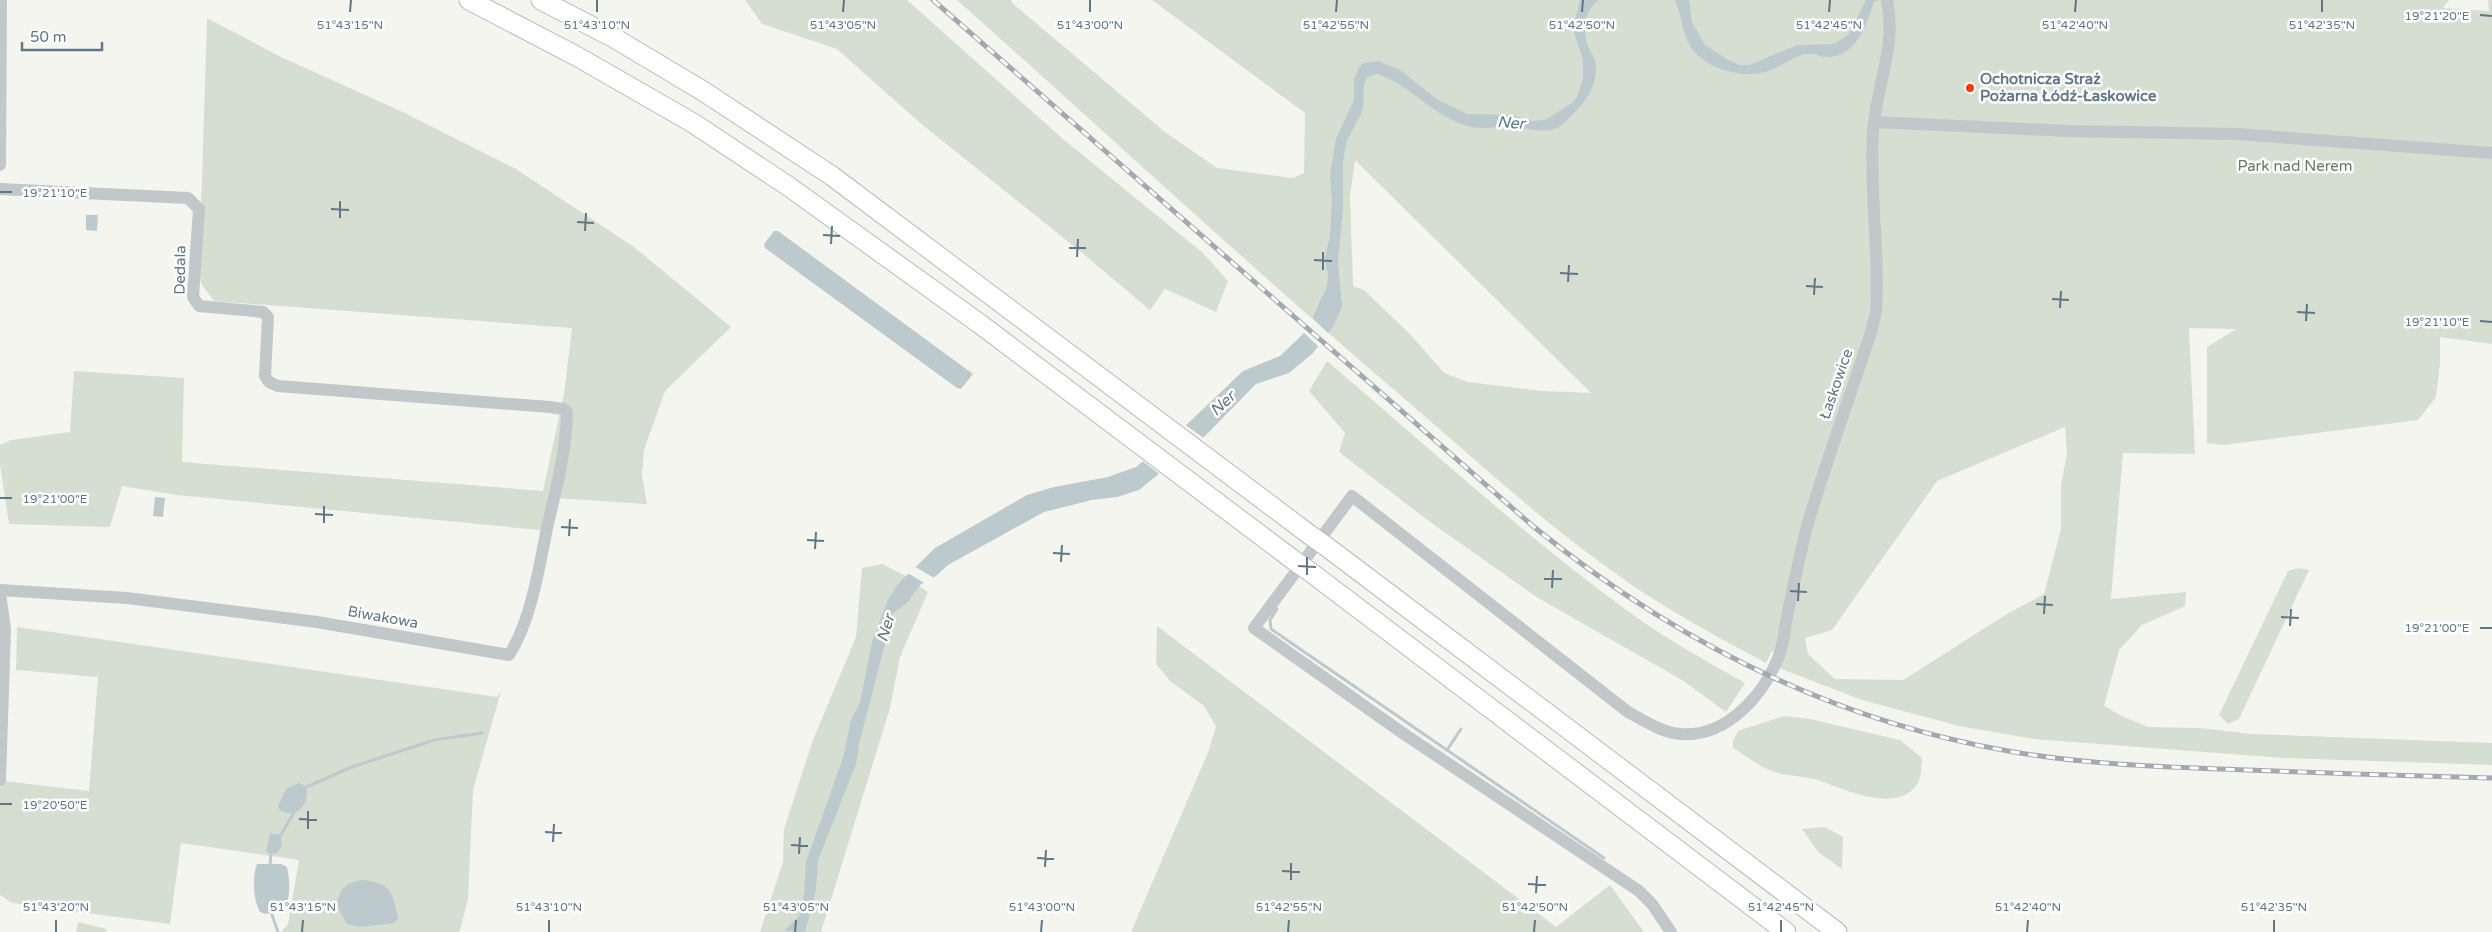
<svg xmlns="http://www.w3.org/2000/svg" width="2492" height="932" font-family="'Varela Round',sans-serif">
	<rect width="100%" height="100%" fill="#f5f5f0"/>
	<g fill="#d6ddd1" fill-rule="evenodd">
		<polygon points="745,0 907,0 1063,139 1203,253 1228,281 1216,312 1165,289 1150,310 1081,252 919,122 837,49 762,24"/>
		<path d="M 957,0 L 1012,0 L 1011,2 L 1165,132 L 1217,168 L 1293,178 L 1304,173 L 1305,113 L 1152,0 L 2449,0 L 2443,8 L 2489,11 L 2488,0 L 2492,0 L 2492,344 L 2440,337 L 2440,363 L 2436,397 L 2418,420 L 2224,445 L 2207,443 L 2207,347 L 2236,329 L 2189,328 L 2195,454 L 2123,453 L 2111,599 L 2186,592 L 2185,606 L 2142,625 L 2119,650 L 2104,706 L 2122,716 L 2148,727 L 2200,728 L 2252,734 L 2492,743 L 2492,765 L 2283,758 L 2034,739 L 1959,726 L 1862,700 L 1779,668 L 1775,652 L 1772,651 L 1766,663 C 1712,634 1658,605 1608,568 C 1534,515 1467,452 1398,393 C 1248,265 1104,131 957,0 ZM 1355,160 L 1591,393 L 1542,391 L 1468,382 L 1444,373 L 1410,334 L 1364,290 L 1353,286 L 1350,197 ZM 2065,427 L 2067,453 L 2061,485 L 2061,529 L 2044,594 L 2007,614 L 1903,680 L 1835,679 L 1808,654 L 1805,638 L 1832,630 L 1937,481 Z"/>
		<polygon points="207,18 281,57 403,112 516,169 634,247 731,327 665,391 644,450 642,475 647,504 554,498 540,530 177,495 122,486 110,527 9,524 0,465 0,445 11,440 70,432 74,371 184,378 182,462 543,491 564,394 572,328 214,301 202,285 199,276"/>
		<path d="M 1327,361 C 1426,445 1521,533 1625,609 C 1663,637 1704,660 1745,683 L 1726,712 L 1682,680 L 1538,598 L 1426,519 L 1339,452 L 1345,433 L 1309,391 Z"/>
		<polygon points="882,564 904,575 928,592 900,657 890,708 821,932 760,932 783,862 784,829 813,740 856,637 862,568"/>
		<polygon points="2299,568 2309,570 2239,719 2228,724 2219,715 2288,571"/>
		<polygon points="1157,626 1556,927 1610,885 1644,932 1131,932 1209,750 1216,726 1204,706 1170,681 1156,664"/>
		<polygon points="17,627 497,697 501,691 473,790 468,899 460,930 458,932 281,932 288,924 299,860 181,843 170,924 12,903 0,895 0,788 4,781 89,791 98,677 16,670"/>
		<path d="M 1784,716 L 1810,719 L 1900,740 L 1922,758 C 1921,767 1922,780 1915,787 C 1893,814 1841,787 1814,779 C 1800,776 1783,776 1769,770 C 1757,765 1745,755 1733,748 L 1733,741 L 1738,731 Z"/>
		<polygon points="1825,827 1843,837 1842,869 1818,852 1802,829"/>
		<polygon points="78,922 107,929 106,932 76,932"/>
	</g>
	<g fill="#bccace">
		<path d="M 1580,0 L 1599,0 C 1584,10 1583,29 1587,44 C 1590,52 1595,57 1596,65 C 1597,91 1581,107 1564,123 C 1550,136 1534,129 1517,127 C 1501,125 1485,131 1468,126 C 1434,117 1411,85 1377,74 L 1367,77 L 1364,84 L 1363,110 L 1346,143 L 1343,161 L 1343,207 L 1338,262 L 1342,307 L 1333,327 L 1313,353 L 1289,373 L 1256,384 L 1205,436 L 1139,490 L 1117,497 L 1092,500 L 1044,512 L 948,565 L 936,576 L 921,584 L 906,604 L 893,613 L 859,744 L 856,764 L 818,860 L 816,890 L 805,932 L 784,931 L 799,916 L 804,895 L 806,862 L 843,758 L 851,720 L 860,703 L 872,642 L 888,600 L 898,584 L 935,548 L 1027,495 L 1054,487 L 1108,477 L 1136,467 L 1182,429 L 1243,371 L 1280,356 L 1303,334 L 1313,317 L 1327,286 L 1328,276 L 1325,258 L 1330,235 L 1332,201 L 1330,175 L 1336,139 L 1354,100 L 1354,80 L 1359,67 L 1364,63 L 1378,61 L 1400,70 L 1438,100 L 1467,114 L 1512,115 L 1532,121 L 1545,120 L 1572,103 L 1577,97 L 1583,79 L 1583,60 L 1573,29 Z"/>
		<path d="M 1675,0 L 1689,0 L 1692,22 L 1705,45 L 1728,60 L 1740,65 L 1750,65 L 1797,45 L 1834,44 L 1849,34 L 1866,0 L 1879,0 L 1874,2 C 1866,24 1859,52 1832,57 C 1822,59 1815,51 1802,55 C 1791,58 1782,66 1771,70 C 1746,81 1702,69 1689,44 C 1682,30 1681,14 1675,0 Z"/>
		<polygon points="86,215 98,215 97,231 86,230"/>
		<polygon points="774,231 778,231 973,374 961,389 957,388 765,248 764,244"/>
		<polygon points="155,497 165,498 163,517 153,516"/>
		<path d="M 299,783 L 306,787 C 310,804 297,820 280,810 L 278,806 L 286,789 Z"/>
		<path d="M 270,833 L 280,835 C 283,843 282,848 276,854 L 266,852 Z"/>
		<path d="M 257,864 L 281,864 L 287,867 C 290,880 291,898 284,910 L 265,914 L 260,912 C 253,900 252,877 257,864 Z"/>
		<path d="M 362,880 C 390,882 393,892 398,918 L 394,923 L 361,927 L 347,924 C 344,918 339,911 338,906 C 337,889 348,882 362,880 Z"/>
	</g>
	<g fill="#f5f5f0">
		<polygon points="1311,317 1330,335 1320,348 1302,331"/>
		<polygon points="1184,424 1205,439 1162,476 1141,460"/>
		<polygon points="912,565 936,579 926,584 906,572"/>
	</g>
	<g fill="none" stroke-linecap="round" stroke-linejoin="round">
		<g stroke="#bccace" stroke-width="3">
			<polyline points="1277,609 1270,620 1271,629 1604,858"/>
			<polyline points="1447,750 1461,729"/>
			<polyline points="305,790 306,787 352,767 434,740 482,733"/>
			<polyline points="279,838 295,811"/>
			<polyline points="270,866 271,852"/>
			<polyline points="270,909 278,932"/>
		</g>
		<g stroke="#b6babd" stroke-width="21">
			<g id="highway">
				<polyline points="469,0 578,57 693,123 788,186 980,324 1292,559"/>
				<polyline points="541,0 616,39 703,91 832,176 1310,535"/>
				<polyline points="1327,547 1837,932"/>
				<polyline points="1309,571 1786,932"/>
			</g>
		</g>
		<g stroke="#c2c7ca" stroke-width="12">
			<polyline points="1875,122 2068,131 2237,134 2492,153"/>
			<polyline points="0,165 1,0"/>
			<path d="M 0,189 L 188,198 L 199,209 L 193,297 L 199,306 L 263,312 L 268,317 L 265,376 L 269,382 L 278,386 L 550,407 L 563,409 L 567,412 C 566,452 556,490 547,528 C 539,568 531,621 509,655 L 317,622 L 127,598 L 0,590"/>
			<polyline points="0,593 5,629 0,780"/>
			<path d="M 1671,932 L 1652,904 L 1639,891 L 1404,734 L 1254,628 L 1352,496 L 1628,712 C 1645,721 1661,732 1680,734 C 1727,738 1765,694 1780,653 C 1784,640 1785,626 1788,612 C 1794,582 1800,553 1808,523 C 1827,459 1850,396 1871,332 L 1876,312 C 1880,252 1869,192 1873,132 C 1876,87 1897,46 1887,0"/>
		</g>
		<use href="#highway" stroke="#fff" stroke-width="19"/>
		<g stroke="#a2aaaf" stroke-width="5">
			<path id="rail" d="M 933,0 L 1534,527 C 1673,640 1831,720 2008,751 C 2087,765 2167,767 2247,770 C 2329,773 2410,776 2492,778"/>
		</g>
		<use href="#rail" stroke="#fff" stroke-width="3" stroke-dasharray="9" stroke-linecap="butt"/>
		<g stroke="#b6babd" stroke-width="21" stroke-linecap="butt">
			<g id="highway-bridge">
				<polyline points="1310,535 1327,547"/>
				<polyline points="1292,559 1309,571"/>
			</g>
		</g>
		<use href="#highway-bridge" stroke="#fff" stroke-width="19"/>
	</g>
	<path fill="none" stroke="#617785" stroke-width="2" d="M 350,12 L 351,0M 597,12 L 597,0M 843,12 L 844,0M 1090,12 L 1090,0M 1336,12 L 1337,0M 1582,12 L 1583,0M 1829,12 L 1830,0M 2075,12 L 2076,0M 2322,12 L 2322,0M 2480,15 L 2492,16M 0,192 L 12,192M 331,209 L 349,210M 340,218 L 340,201M 577,222 L 594,223M 585,231 L 586,213M 823,235 L 840,236M 831,244 L 832,226M 1069,248 L 1086,248M 1077,257 L 1078,239M 1314,260 L 1332,261M 1323,270 L 1323,252M 1560,273 L 1578,274M 1568,282 L 1569,265M 1806,286 L 1823,287M 1814,295 L 1815,278M 2052,299 L 2069,300M 2060,308 L 2061,291M 2297,312 L 2315,313M 2306,321 L 2307,304M 2480,321 L 2492,322M 0,498 L 12,498M 315,514 L 333,515M 324,523 L 324,506M 561,527 L 578,528M 569,536 L 570,519M 807,540 L 824,541M 815,549 L 816,532M 1053,553 L 1070,554M 1061,562 L 1062,545M 1298,566 L 1316,567M 1307,575 L 1307,557M 1544,579 L 1562,579M 1552,588 L 1553,570M 1790,591 L 1807,592M 1798,601 L 1799,583M 2036,604 L 2053,605M 2044,614 L 2045,596M 2281,617 L 2299,618M 2290,626 L 2291,609M 2480,628 L 2492,628M 0,804 L 12,804M 299,819 L 317,820M 308,829 L 308,811M 545,832 L 562,833M 553,842 L 554,824M 791,845 L 808,846M 799,854 L 800,837M 1037,858 L 1054,859M 1045,867 L 1046,850M 1282,871 L 1300,872M 1291,880 L 1291,863M 1528,884 L 1546,885M 1536,893 L 1537,876M 56,932 L 56,920M 302,932 L 303,920M 549,932 L 549,920M 795,932 L 796,920M 1041,932 L 1042,920M 1288,932 L 1289,920M 1534,932 L 1535,920M 1781,932 L 1781,920M 2027,932 L 2028,920M 2274,932 L 2274,920"/>
	<circle fill="#f53810" stroke="#fff" stroke-width="2" cx="1970" cy="88" r="5"/>
	<g text-anchor="middle" stroke-width="5" stroke-linejoin="round" paint-order="stroke">
		<g font-size="15" font-weight="bold" fill="#617785" stroke="#fff" text-anchor="start">
			<text x="1980" y="84">Ochotnicza Straż<tspan x="1980" dy="17">Pożarna Łódź-Łaskowice</tspan></text>
		</g>
		<g font-size="15" fill="#677b60" stroke="#fff">
			<text x="2295" y="171">Park nad Nerem</text>
		</g>
		<g font-size="15" fill="#617785" stroke="#fff">
			<text transform="translate(180 270) rotate(-89)" y="5">Dedala</text>
			<text transform="translate(1836 384) rotate(-71)" y="5">Łaskowice</text>
			<text transform="translate(383 617) rotate(10)" y="5">Biwakowa</text>
		</g>
		<g font-size="16" font-style="italic" fill="#5c7a83" stroke="#fff">
			<text transform="translate(1511 122) rotate(4)" y="6">Ner</text>
			<text transform="translate(1222 403) rotate(-43)" y="6">Ner</text>
			<text transform="translate(885 628) rotate(-73)" y="6">Ner</text>
		</g>
	</g>
	<g font-size="12" text-anchor="middle" fill="#617785" stroke="#fff" stroke-width="5" stroke-linejoin="round" paint-order="stroke">
		<text x="2437" y="20">19°21'20"E</text>
		<text x="350" y="29">51°43'15"N</text>
		<text x="597" y="29">51°43'10"N</text>
		<text x="843" y="29">51°43'05"N</text>
		<text x="1090" y="29">51°43'00"N</text>
		<text x="1336" y="29">51°42'55"N</text>
		<text x="1582" y="29">51°42'50"N</text>
		<text x="1829" y="29">51°42'45"N</text>
		<text x="2075" y="29">51°42'40"N</text>
		<text x="2322" y="29">51°42'35"N</text>
		<text x="55" y="197">19°21'10"E</text>
		<text x="2437" y="326">19°21'10"E</text>
		<text x="55" y="503">19°21'00"E</text>
		<text x="2437" y="632">19°21'00"E</text>
		<text x="55" y="809">19°20'50"E</text>
		<text x="56" y="911">51°43'20"N</text>
		<text x="303" y="911">51°43'15"N</text>
		<text x="549" y="911">51°43'10"N</text>
		<text x="796" y="911">51°43'05"N</text>
		<text x="1042" y="911">51°43'00"N</text>
		<text x="1289" y="911">51°42'55"N</text>
		<text x="1535" y="911">51°42'50"N</text>
		<text x="1781" y="911">51°42'45"N</text>
		<text x="2028" y="911">51°42'40"N</text>
		<text x="2274" y="911">51°42'35"N</text>
	</g>
	<path d="M22 42v8h80v-8" fill="none" stroke="#617785" stroke-width="2.5"/>
	<text x="30" y="42" font-size="15" fill="#617785" stroke="#ffffff" stroke-width="4" paint-order="stroke">50 m</text>
</svg>
